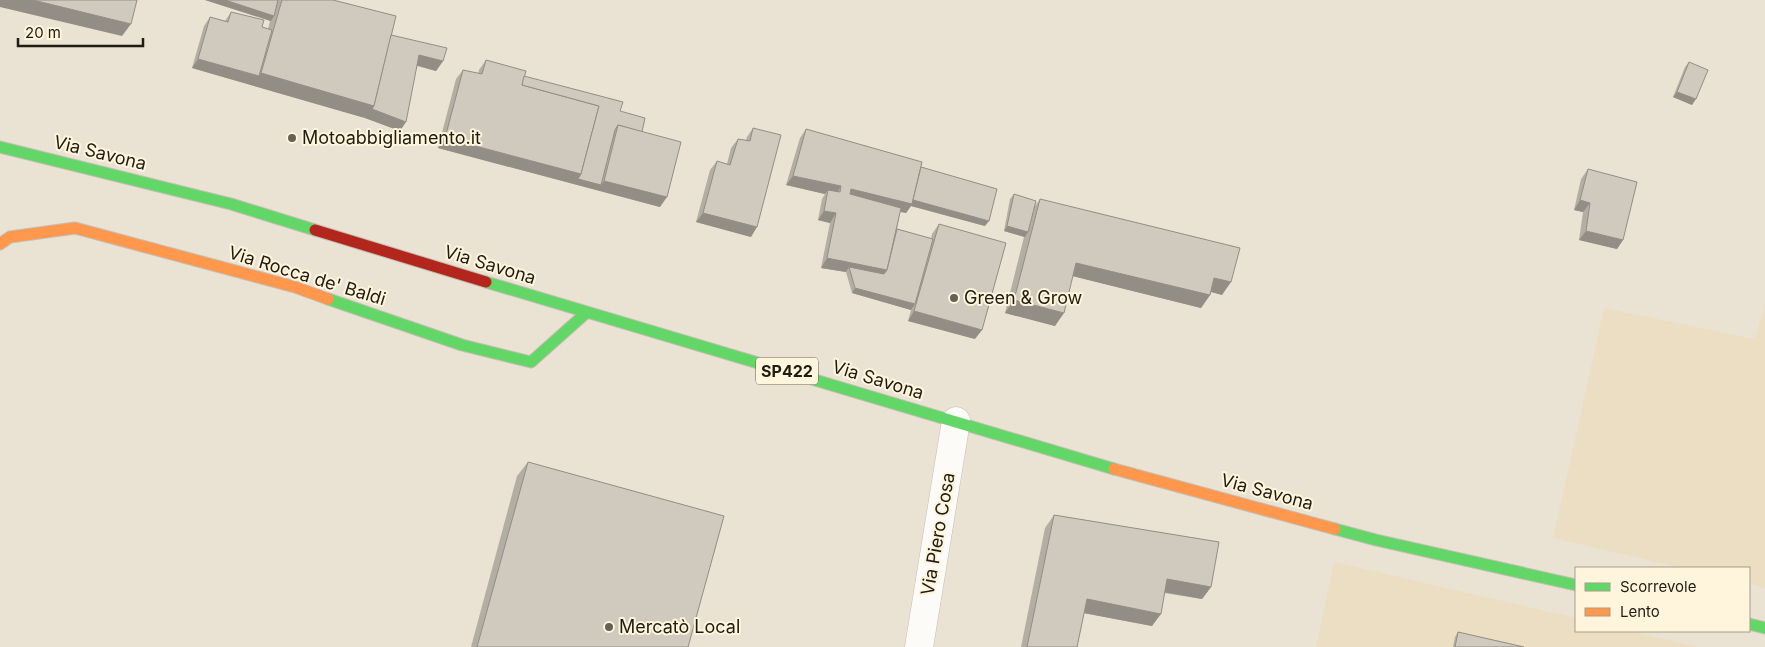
<svg xmlns="http://www.w3.org/2000/svg" width="1765" height="647" font-family="Inter,sans-serif">
	<rect width="100%" height="100%" fill="#eae2d3"/>
	<g fill="#ebdec3">
		<polygon points="1765,304 1765,588 1749,584 1749,568 1683,568 1553,538 1604,308 1755,339"/>
		<polygon points="1334,562 1576,618 1576,631 1629,631 1698,647 1316,647"/>
	</g>
	<g fill="none" stroke-linecap="round" stroke-linejoin="round">
		<g stroke="#c5beb2" stroke-width="29">
			<polyline id="street" points="919,647 956,421"/>
		</g>
		<g stroke="#c5beb2" stroke-width="13">
			<g id="fast">
				<polyline points="0,147 231,204 315,230"/>
				<polyline points="486,282 1114,469"/>
				<polyline points="328,299 462,345 531,362 586,313"/>
				<polyline points="1335,529 1376,540 1576,585"/>
				<polyline points="1749,624 1765,628"/>
			</g>
		</g>
		<g stroke="#c5beb2" stroke-width="13">
			<g id="slow">
				<polyline points="0,244 10,237 75,228 295,287 328,299"/>
				<polyline points="1114,469 1335,529"/>
			</g>
		</g>
		<g stroke="#c5beb2" stroke-width="13">
			<polyline id="jam" points="315,230 486,282"/>
		</g>
		<use href="#street" stroke="#fcfbf8" stroke-width="28"/>
		<use href="#fast" stroke="#63d668" stroke-width="11"/>
		<use href="#slow" stroke="#ff974d" stroke-width="11"/>
		<use href="#jam" stroke="#b3261e" stroke-width="11"/>
	</g>
	<g fill="#b3aea3">
		<polygon points="205,0 333,0 391,35 443,61 436,71 417,66 400,131 365,118 192,68 204,26 210,17 225,21 231,12 262,27 268,29 270,21"/>
		<polygon points="486,60 524,76 620,111 642,132 660,207 438,148 456,79 463,70 478,74 479,70"/>
		<polygon points="1689,62 1692,105 1673,97 1685,67"/>
		<polygon points="753,128 751,237 696,222 710,170 717,161 727,164 731,148 738,139 746,140 747,137"/>
		<polygon points="806,129 921,167 985,226 911,206 906,213 900,212 897,229 931,239 932,234 939,224 975,339 908,321 911,310 852,293 846,272 821,268 830,223 818,220 822,199 825,194 786,185 800,138"/>
		<polygon points="1588,169 1623,240 1617,249 1579,240 1583,212 1574,210 1581,179"/>
		<polygon points="1014,194 1035,206 1040,199 1222,295 1211,292 1210,295 1201,308 1073,276 1055,326 1005,313 1024,237 1004,231 1010,199"/>
		<polygon points="528,462 688,647 471,647 517,476"/>
		<polygon points="1054,515 1211,587 1202,599 1164,593 1152,626 1084,613 1077,647 1021,647 1045,528"/>
		<polygon points="1458,632 1524,647 1453,647 1455,637"/>
	</g>
	<g fill="#928d85">
		<polygon points="0,0 33,0 131,24 122,36 0,7"/>
		<polygon points="205,0 225,0 274,16 271,21"/>
		<polygon points="419,55 443,61 436,71 412,64"/>
		<polygon points="198,59 259,76 261,73 374,106 406,122 400,131 365,118 192,68"/>
		<polygon points="1677,92 1696,99 1692,105 1673,97"/>
		<polygon points="445,138 581,174 601,185 604,181 667,197 660,207 438,148"/>
		<polygon points="793,176 841,186 835,196 828,190 825,194 786,185"/>
		<polygon points="851,189 911,199 989,221 985,226 911,206 906,213 844,198"/>
		<polygon points="1580,200 1590,203 1583,212 1574,210"/>
		<polygon points="824,211 836,213 830,223 818,220"/>
		<polygon points="703,213 757,227 751,237 696,222"/>
		<polygon points="1007,226 1028,232 1025,237 1004,231"/>
		<polygon points="1586,231 1623,240 1617,249 1579,240"/>
		<polygon points="827,258 887,270 881,280 849,267 846,272 821,268"/>
		<polygon points="1076,263 1210,295 1201,308 1068,275"/>
		<polygon points="1214,278 1231,282 1222,295 1205,290"/>
		<polygon points="855,288 915,304 911,310 852,293"/>
		<polygon points="1014,300 1064,313 1055,326 1005,313"/>
		<polygon points="914,311 982,330 975,339 908,321"/>
		<polygon points="1167,579 1211,587 1202,599 1158,591"/>
		<polygon points="1087,599 1161,614 1152,626 1078,612"/>
	</g>
	<g fill="#d0cabe" stroke="#928d85">
		<polygon points="33,0 137,0 131,24"/>
		<polygon points="225,0 278,0 274,16"/>
		<polygon points="282,0 333,0 396,16 374,106 261,73"/>
		<polygon points="231,12 264,20 262,27 272,30 259,76 198,59 210,17 228,22"/>
		<polygon points="391,35 447,48 443,61 419,55 406,122 372,109 374,106"/>
		<polygon points="486,60 526,71 522,85 599,106 581,174 445,138 463,70 482,74"/>
		<polygon points="1689,62 1708,70 1696,99 1677,92"/>
		<polygon points="524,76 623,102 620,111 645,118 642,132 618,125 615,130 601,185 578,179 581,174 599,106 522,85"/>
		<polygon points="618,125 681,142 667,197 604,181"/>
		<polygon points="753,128 781,135 757,227 703,213 717,161 730,165 738,139 750,141"/>
		<polygon points="806,129 922,162 912,204 851,189 850,194 901,208 887,270 827,258 836,213 824,211 828,190 840,192 841,186 793,176"/>
		<polygon points="921,167 997,189 989,221 913,200"/>
		<polygon points="1588,169 1637,182 1623,240 1586,231 1590,203 1580,200"/>
		<polygon points="1014,194 1036,201 1028,232 1007,226"/>
		<polygon points="1040,199 1240,248 1231,282 1214,278 1210,295 1076,263 1064,313 1014,300"/>
		<polygon points="939,224 1006,243 982,330 914,311"/>
		<polygon points="897,229 933,239 915,304 855,288 849,267 884,274 887,270"/>
		<polygon points="528,462 724,516 688,647 477,647"/>
		<polygon points="1054,515 1219,542 1211,587 1167,579 1161,614 1087,599 1077,647 1027,647"/>
		<polygon points="1458,632 1524,647 1455,647"/>
	</g>
	<g fill="#676155" stroke="#fff4dc" stroke-width="2">
		<circle cx="292" cy="138" r="5"/>
		<circle cx="954" cy="298" r="5"/>
		<circle cx="609" cy="627" r="5"/>
	</g>
	<g text-anchor="middle" stroke-width="4" stroke-linejoin="round" paint-order="stroke">
		<rect fill="#fff4dc" stroke="#645d4e" stroke-width="1" x="756" y="357.5" width="62" height="27" rx="4"/>
		<g font-size="16" font-weight="bold" fill="#211c11">
			<text x="787" y="377">SP422</text>
		</g>
		<g font-size="18" fill="#211c11" stroke="#fff4dc" text-anchor="start">
			<text x="302" y="144">Motoabbigliamento.it</text>
			<text x="964" y="304">Green &amp; Grow</text>
			<text x="619" y="633">Mercatò Local</text>
		</g>
		<g font-size="18" fill="#211c11" stroke="#fff4dc">
			<text transform="translate(100 153) rotate(14)" y="6">Via Savona</text>
			<text transform="translate(490 265) rotate(17)" y="6">Via Savona</text>
			<text transform="translate(307 276) rotate(17)" y="6">Via Rocca de' Baldi</text>
			<text transform="translate(878 380) rotate(17)" y="6">Via Savona</text>
			<text transform="translate(1267 492) rotate(15)" y="6">Via Savona</text>
			<text transform="translate(938 534) rotate(-80)" y="6">Via Piero Cosa</text>
		</g>
	</g>
	<rect x="1575" y="567" width="175" height="65" fill="#fff4dc" stroke="#a69e8b"/>
	<rect x="1585" y="583" width="25" height="8" fill="#63d668" stroke="#a69e8b"/>
	<text x="1620" y="592" font-size="15" fill="#211c11">Scorrevole</text>
	<rect x="1585" y="608" width="25" height="8" fill="#ff974d" stroke="#a69e8b"/>
	<text x="1620" y="617" font-size="15" fill="#211c11">Lento</text>
	<path d="M18 38v8h125v-8" fill="none" stroke="#211c11" stroke-width="2.5"/>
	<text x="25" y="38" font-size="15" fill="#211c11" stroke="#fff4dc" stroke-width="4" paint-order="stroke">20 m</text>
</svg>
